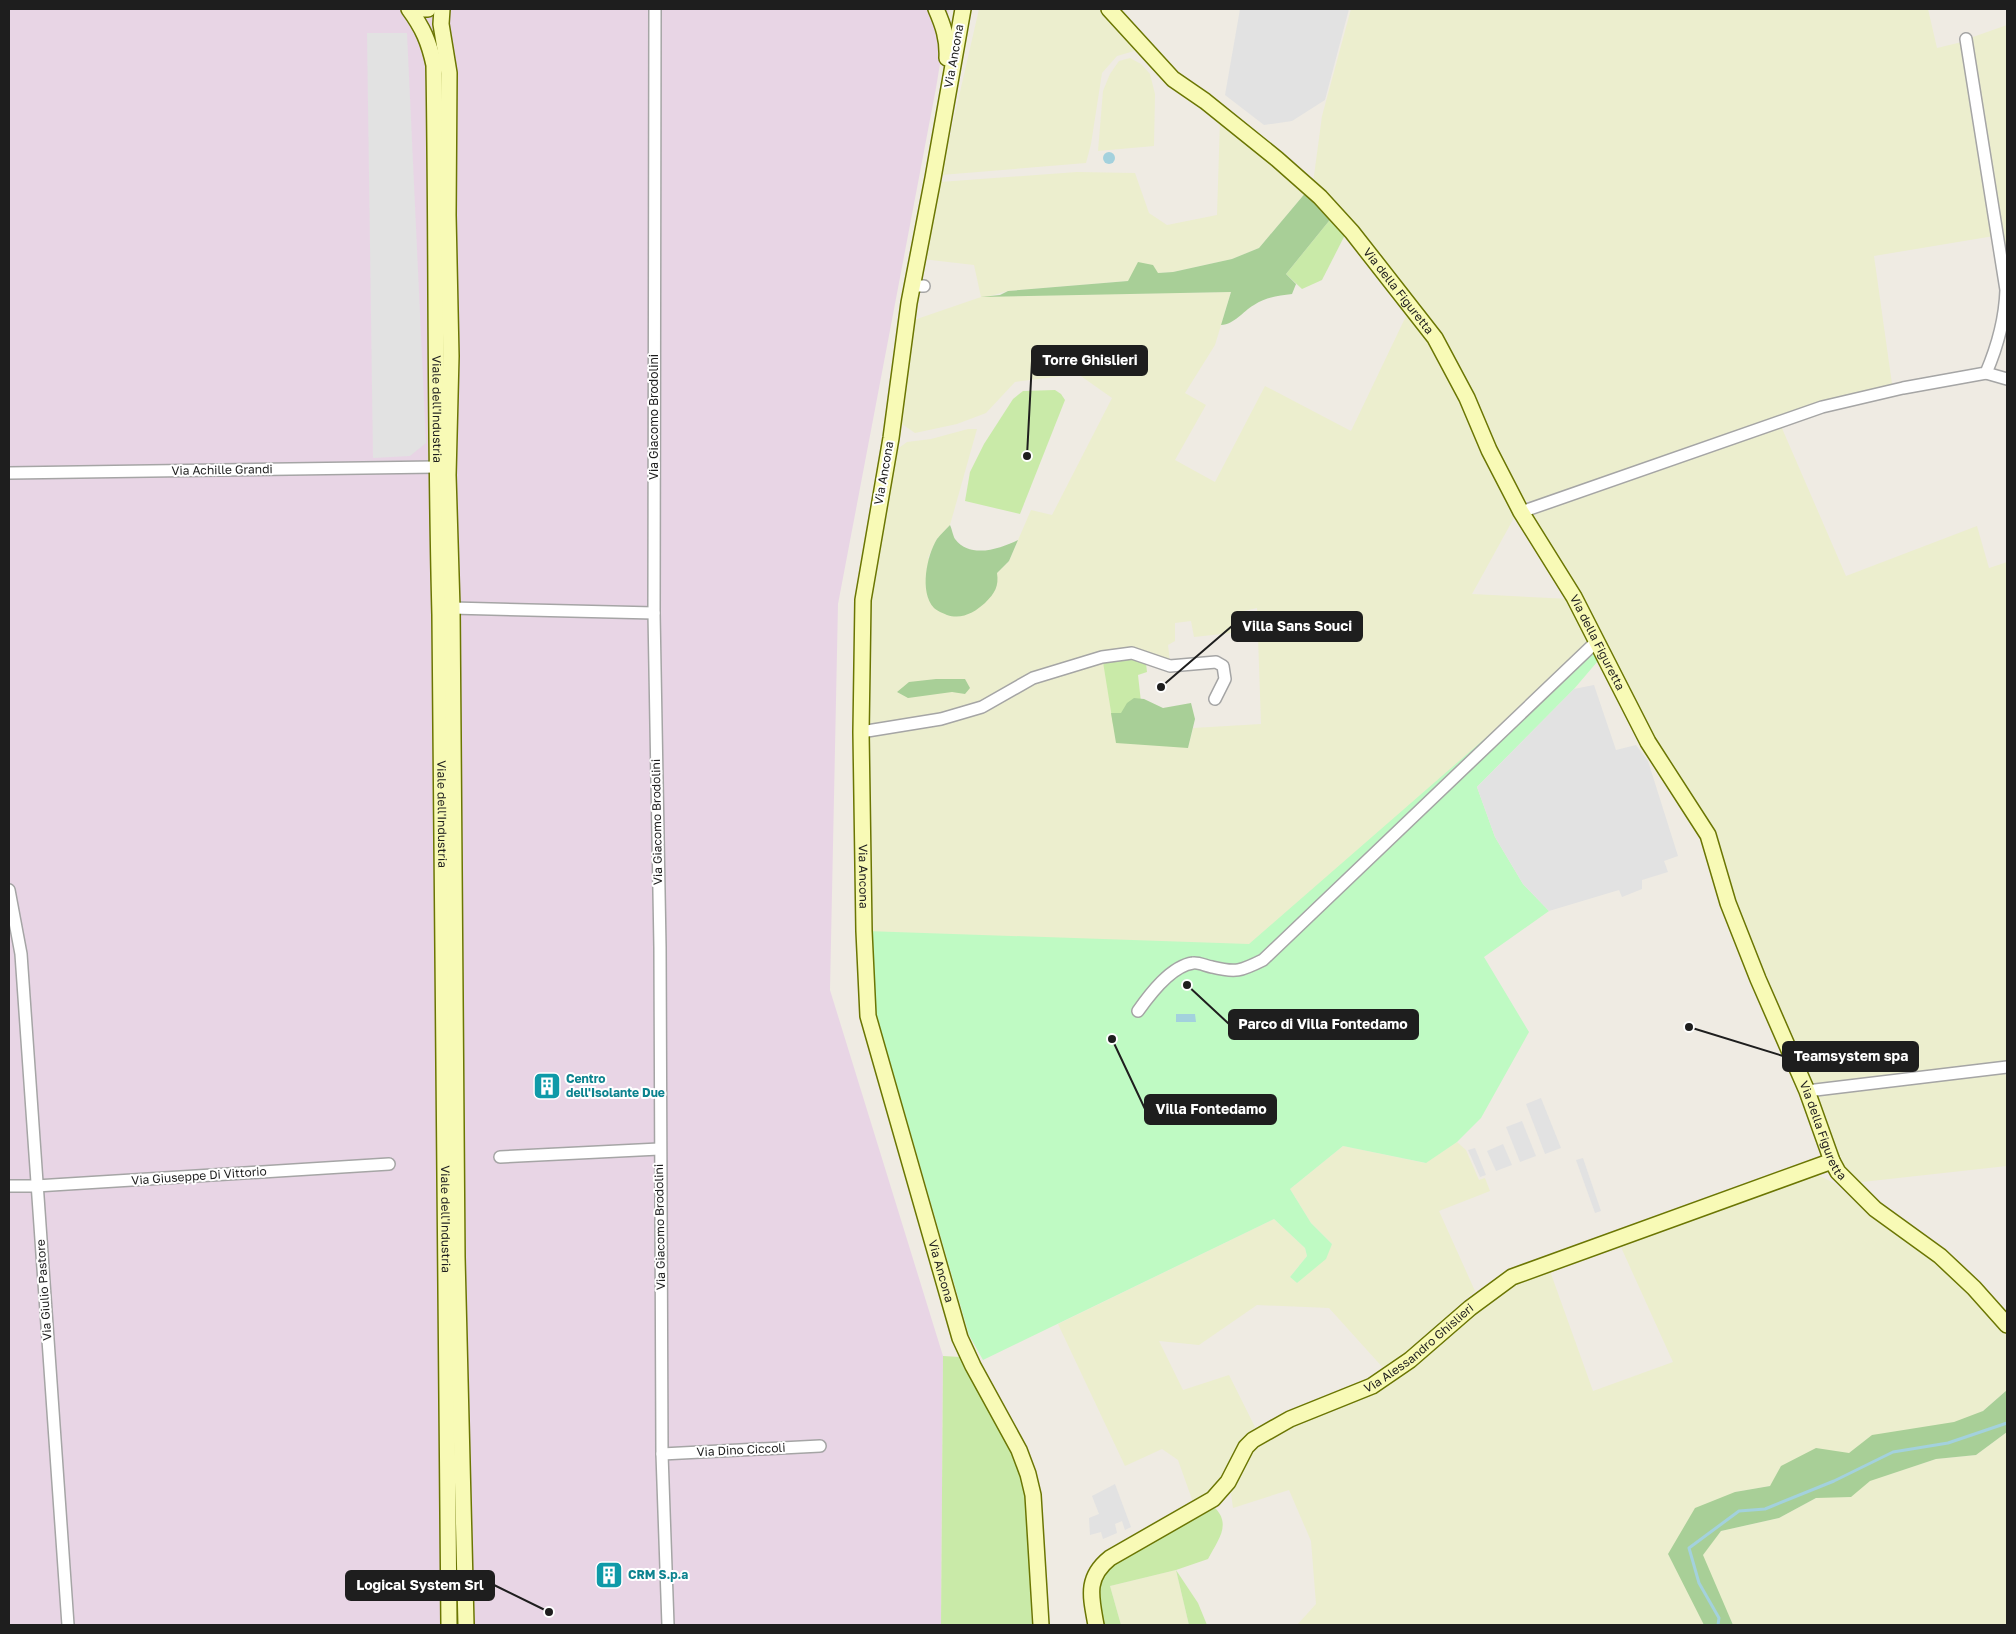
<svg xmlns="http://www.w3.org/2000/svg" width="2016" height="1634" font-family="'Golos Text',sans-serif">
	<rect width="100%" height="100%" fill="#efebe3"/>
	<polygon fill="#e8d5e5" points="9,9 949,9 936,88 838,604 830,990 943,1356 941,1625 9,1625"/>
	<g fill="#eceece">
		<polygon points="979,9 1101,9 1134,46 1134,51 1117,56 1102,73 1091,144 1086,163 941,175"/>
		<polygon points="1351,9 1928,9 1937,48 1962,42 1994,236 1874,256 1892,384 1820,403 1537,502 1521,500 1474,403 1313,183 1322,116"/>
		<polygon points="2007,25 2007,261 1970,38"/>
		<polygon points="1130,58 1141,64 1150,74 1155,94 1154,146 1098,151 1103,91 1110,74 1119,61"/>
		<polygon points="1220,120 1307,191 1259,248 1232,259 1173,272 1158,273 1128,281 1008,291 990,296 1231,292 1215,345 1185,393 1206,405 1175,460 1215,482 1265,386 1351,431 1407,314 1428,342 1465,413 1515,516 1472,594 1571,599 1593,641 1256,951 870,937 867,736 942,723 985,712 1032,683 1103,662 1188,748 1193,728 1261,724 1257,608 1240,612 1231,633 1194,637 1191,621 1175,623 1175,641 1168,645 1170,662 1126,649 1035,673 984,703 937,714 869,726 869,604 892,453 907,442 931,439 968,429 977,429 950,525 937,539 928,558 997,573 1009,561 1031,510 1052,515 1112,398 1078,374 1015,382 986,413 957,424 915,433 899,422 914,320 981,297 974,265 922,259 940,182 1077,172 1135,173 1149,213 1167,225 1217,215"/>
		<polygon points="1781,426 1846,576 1977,526 1989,568 2007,562 2007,1064 1810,1087 1731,899 1662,757 1530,518 1534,512"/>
		<polygon points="2005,1071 2007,1084 2007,1166 1853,1183 1838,1162 1813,1095"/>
		<polygon points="1457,1142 1466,1150 1479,1180 1485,1178 1490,1191 1439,1211 1475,1291 1385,1370 1329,1308 1257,1305 1199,1345 1159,1341 1183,1390 1229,1375 1255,1427 1238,1449 1220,1483 1194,1505 1178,1460 1162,1449 1125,1466 1058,1324 1274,1219 1305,1248 1307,1256 1290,1277 1297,1283 1332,1244 1311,1223 1290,1189 1343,1146 1425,1163"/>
		<polygon points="1818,1175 1834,1183 1874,1219 1942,1267 1998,1318 2007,1332 2007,1390 1967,1425 1770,1486 1735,1492 1668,1554 1707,1625 1297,1625 1316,1604 1311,1541 1289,1490 1233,1508 1231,1493 1249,1450 1287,1427 1368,1394 1512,1283 1550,1271 1593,1391 1673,1362 1620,1245"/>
		<polygon points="2007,1432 2007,1625 1733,1625 1701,1555 1721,1531 1779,1518 1816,1498 1936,1459 1976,1455"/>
		<polygon points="1176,1570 1189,1625 1121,1625 1110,1586"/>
	</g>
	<g fill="#c9eaa8">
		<polygon points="1333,216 1347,231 1322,280 1302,289 1286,274"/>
		<polygon points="1055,390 1061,394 1065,400 1020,514 965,501 970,472 984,444 1013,399 1023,391"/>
		<polygon points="1125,657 1146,663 1147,672 1138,675 1143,720 1113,724 1103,662"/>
		<polygon points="943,1356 960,1357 1016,1461 1026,1497 1032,1625 941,1625"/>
		<path d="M 1215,1508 C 1232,1525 1217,1541 1208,1559 L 1176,1570 L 1198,1603 L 1207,1625 L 1189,1625 L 1176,1570 L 1110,1586 L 1121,1625 L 1102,1625 L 1096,1596 L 1106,1570 L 1120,1560 Z"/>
	</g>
	<g fill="#a8cf97">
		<path d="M 1307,191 L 1333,216 L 1286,274 L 1296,284 L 1292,294 C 1278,296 1266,297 1254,305 C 1242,312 1235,324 1221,325 L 1231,292 L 981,297 L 1000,295 L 1008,291 L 1128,281 L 1138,262 L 1153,265 L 1158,273 L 1173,272 L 1232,259 L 1259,248 Z"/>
		<path d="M 950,525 C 952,529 953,536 955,539 C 970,559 1000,549 1018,540 L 1009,561 L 997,573 C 999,586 995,593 985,603 C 975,612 962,620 947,615 C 943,613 937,611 934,608 C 919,592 927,555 937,539 C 941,534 946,529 950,525 Z"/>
		<polygon points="936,679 965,679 970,688 965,694 952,692 908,698 897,692 909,682"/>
		<polygon points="1134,698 1144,699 1163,708 1191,703 1195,719 1188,748 1116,743 1111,713 1121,713 1127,703"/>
		<polygon points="2007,1390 2007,1432 1976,1455 1936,1459 1870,1481 1851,1497 1816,1498 1779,1518 1721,1531 1703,1555 1733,1625 1704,1625 1668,1554 1695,1508 1735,1492 1770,1486 1781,1466 1816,1448 1849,1453 1872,1435 1954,1422 1983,1411"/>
	</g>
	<polygon fill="#bffac3" points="1597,641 1603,655 1574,689 1477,787 1495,837 1523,884 1549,911 1484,957 1529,1032 1481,1118 1457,1142 1426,1163 1343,1146 1290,1189 1311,1223 1332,1244 1326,1259 1297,1283 1290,1277 1307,1256 1305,1248 1274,1219 983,1360 969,1335 876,1013 866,931 1249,944"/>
	<g fill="#e2e2e2">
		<polygon points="1240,9 1349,9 1325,100 1292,121 1264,125 1225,95"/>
		<polygon points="367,33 407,33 426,443 410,456 373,458"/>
		<polygon points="1594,685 1616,750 1636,745 1648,761 1678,856 1664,861 1668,872 1642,880 1642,889 1622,897 1619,890 1549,911 1523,884 1495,837 1477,787 1574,689"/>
		<polygon points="1541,1098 1561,1148 1545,1154 1526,1104"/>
		<polygon points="1522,1121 1536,1156 1520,1162 1506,1127"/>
		<polygon points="1503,1144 1512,1165 1496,1171 1487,1151"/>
		<polygon points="1475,1148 1486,1175 1480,1177 1468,1150"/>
		<polygon points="1583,1158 1601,1211 1595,1213 1576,1160"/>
		<polygon points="1115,1484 1131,1527 1125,1530 1122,1521 1115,1524 1117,1533 1103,1539 1101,1532 1090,1535 1089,1518 1099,1514 1092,1496"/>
	</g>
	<g fill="#a3d1dd">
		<circle cx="1109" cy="158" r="6"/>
		<polygon points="1176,1014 1195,1014 1196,1022 1176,1022"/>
	</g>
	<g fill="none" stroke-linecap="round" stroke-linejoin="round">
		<polyline stroke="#a3d1dd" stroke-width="3" points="1718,1625 1719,1618 1699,1583 1689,1548 1739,1511 1765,1509 1834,1481 1893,1452 1948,1443 2007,1423"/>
		<g stroke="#a5a5a5" stroke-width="14">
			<g id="street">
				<polyline points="655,9 654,613 660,947 662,1454 668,1625"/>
				<polyline points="912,286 924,286"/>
				<polyline points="1986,373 2007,379"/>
				<polyline points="9,473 436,467"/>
				<path d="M 1521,512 L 1822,407 L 1903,388 L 1986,373 C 1998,345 2005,320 2006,290 L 1966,39"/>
				<polyline points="452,608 654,613"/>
				<polyline points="861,732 941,719 982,707 1033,678 1102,657 1132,653 1170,666 1216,662 1223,666 1225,679 1215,699"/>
				<polyline points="9,890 21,954 68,1625"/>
				<path d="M 1138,1011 C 1150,994 1171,966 1193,963 C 1198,962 1206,966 1212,967 C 1236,973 1241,971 1263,960 L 1597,641"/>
				<polyline points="1807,1091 2007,1067"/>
				<polyline points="500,1157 659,1149"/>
				<polyline points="9,1186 36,1186 389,1164"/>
				<polyline points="662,1454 820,1446"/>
			</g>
		</g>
		<g stroke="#6b7603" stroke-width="18">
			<g id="secondary">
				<path id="s1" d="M 409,9 C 423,28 429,42 434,65 C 437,248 435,432 440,615 L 449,1625"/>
				<polyline points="414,9 428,9"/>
				<polyline points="442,9 441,24 449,73 448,215 451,356 448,475 452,608 457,1257 466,1625"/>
				<path d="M 936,9 C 943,25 948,39 947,58"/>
				<path id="s2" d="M 963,9 L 933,178 L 909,303 L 891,438 L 863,600 L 861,732 L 864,931 L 868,1016 L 960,1338 L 973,1366 L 1019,1450 L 1028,1474 L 1033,1495 L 1041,1625"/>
				<path id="s3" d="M 1109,9 L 1173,79 L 1205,101 L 1277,159 L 1320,197 L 1352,232 L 1435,338 L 1467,398 L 1489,450 L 1521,512 L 1574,597 L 1648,742 L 1708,835 L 1728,903 L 1758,979 L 1807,1091 L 1832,1161 L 1838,1172 L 1875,1209 L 1940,1256 L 1974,1288 L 2007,1325"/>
				<path id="s4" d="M 1096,1625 C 1091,1597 1085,1578 1110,1558 L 1213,1499 L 1228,1482 L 1246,1447 L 1253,1440 L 1290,1419 L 1372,1386 L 1410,1360 L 1470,1308 L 1512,1277 L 1832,1161"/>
			</g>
		</g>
		<use href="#street" stroke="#fff" stroke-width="11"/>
		<use href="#secondary" stroke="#f8fab6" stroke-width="15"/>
	</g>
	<defs>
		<g id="building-square" transform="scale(1.4375)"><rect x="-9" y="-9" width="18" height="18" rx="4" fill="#0f9aa8" stroke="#fff"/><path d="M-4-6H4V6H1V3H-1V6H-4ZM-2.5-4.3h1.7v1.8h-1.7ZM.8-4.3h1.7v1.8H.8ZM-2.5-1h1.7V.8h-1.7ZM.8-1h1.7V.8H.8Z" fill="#fff"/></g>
	</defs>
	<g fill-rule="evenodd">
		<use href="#building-square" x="547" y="1086"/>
		<use href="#building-square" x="609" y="1575"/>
	</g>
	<g text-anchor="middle" stroke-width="4" stroke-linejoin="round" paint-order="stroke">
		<g font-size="12" fill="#1e1e1e" stroke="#fff">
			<text transform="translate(954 56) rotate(-80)" y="4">Via Ancona</text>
			<text dy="4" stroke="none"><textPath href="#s3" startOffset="406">Via della Figuretta</textPath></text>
			<text dy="4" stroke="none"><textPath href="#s1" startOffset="406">Viale dell'Industria</textPath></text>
			<text transform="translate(654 417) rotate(-90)" y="4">Via Giacomo Brodolini</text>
			<text transform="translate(222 470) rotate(-1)" y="4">Via Achille Grandi</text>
			<text transform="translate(884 473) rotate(-80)" y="4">Via Ancona</text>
			<text dy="4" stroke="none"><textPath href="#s3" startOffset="811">Via della Figuretta</textPath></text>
			<text dy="4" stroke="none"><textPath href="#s1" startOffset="811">Viale dell'Industria</textPath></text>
			<text transform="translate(657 822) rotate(-91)" y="4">Via Giacomo Brodolini</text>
			<text dy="4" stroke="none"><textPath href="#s2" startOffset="876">Via Ancona</textPath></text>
			<text dy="4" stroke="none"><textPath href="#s3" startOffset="1351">Via della Figuretta</textPath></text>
			<text transform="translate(199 1176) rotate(-4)" y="4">Via Giuseppe Di Vittorio</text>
			<text dy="4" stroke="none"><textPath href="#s1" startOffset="1216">Viale dell'Industria</textPath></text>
			<text transform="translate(660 1227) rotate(-91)" y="4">Via Giacomo Brodolini</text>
			<text dy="4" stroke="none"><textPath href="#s2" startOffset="1281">Via Ancona</textPath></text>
			<text transform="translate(44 1290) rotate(-94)" y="4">Via Giulio Pastore</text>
			<text dy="4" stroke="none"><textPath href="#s4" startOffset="455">Via Alessandro Ghislieri</textPath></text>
			<text transform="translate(741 1450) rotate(-3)" y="4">Via Dino Ciccoli</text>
		</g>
		<g font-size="12" font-weight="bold" fill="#0d838f" stroke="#fff" text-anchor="start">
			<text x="566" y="1083">Centro<tspan x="566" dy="14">dell'Isolante Due</tspan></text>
			<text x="628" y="1579">CRM S.p.a</text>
		</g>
	</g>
	<path fill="none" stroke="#1e1e1e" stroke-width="2" d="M1027 456L1032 361M1161 687L1232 626M1187 985L1229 1024M1689 1027L1783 1056M1112 1039L1145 1109M549 1612L494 1585"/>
	<g fill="#1e1e1e" stroke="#fff" stroke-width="2">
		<circle cx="1027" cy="456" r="5"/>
		<circle cx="1161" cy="687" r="5"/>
		<circle cx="1187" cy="985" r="5"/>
		<circle cx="1689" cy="1027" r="5"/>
		<circle cx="1112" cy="1039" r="5"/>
		<circle cx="549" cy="1612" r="5"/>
	</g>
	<g fill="#1e1e1e" stroke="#1e1e1e" stroke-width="2">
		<rect x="1032" y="346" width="115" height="29" rx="5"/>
		<rect x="1232" y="612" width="130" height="29" rx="5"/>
		<rect x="1229" y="1010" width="189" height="29" rx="5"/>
		<rect x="1783" y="1042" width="135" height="29" rx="5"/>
		<rect x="1145" y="1095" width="131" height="29" rx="5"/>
		<rect x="346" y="1571" width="148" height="29" rx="5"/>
	</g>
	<g font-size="14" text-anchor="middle" font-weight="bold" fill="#fff">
		<text x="1090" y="365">Torre Ghislieri</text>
		<text x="1297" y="631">Villa Sans Souci</text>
		<text x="1323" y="1029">Parco di Villa Fontedamo</text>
		<text x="1851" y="1061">Teamsystem spa</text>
		<text x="1211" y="1114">Villa Fontedamo</text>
		<text x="420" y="1590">Logical System Srl</text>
	</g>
	<rect width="2016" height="1634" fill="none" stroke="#1e1e1e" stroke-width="20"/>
</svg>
